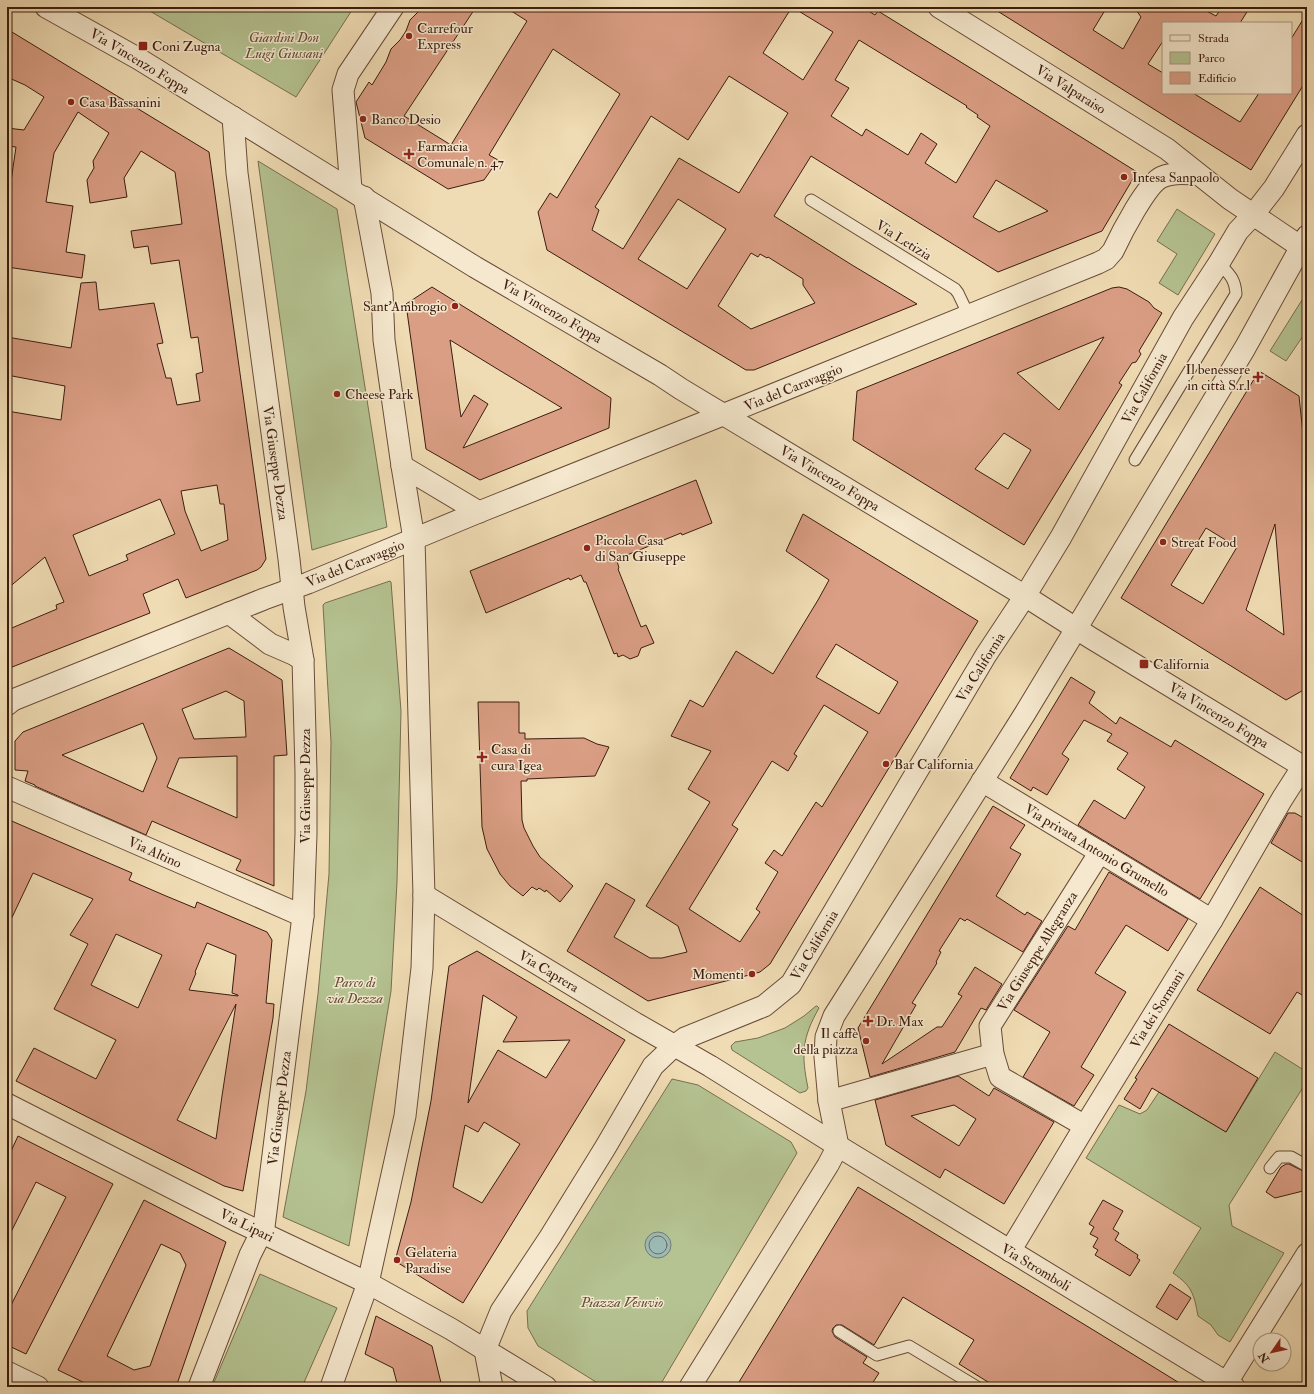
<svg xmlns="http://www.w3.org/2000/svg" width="1314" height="1394" font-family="'IM FELL Double Pica',serif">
	<rect width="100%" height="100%" fill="#f0dcb4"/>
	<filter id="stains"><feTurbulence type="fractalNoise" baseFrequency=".005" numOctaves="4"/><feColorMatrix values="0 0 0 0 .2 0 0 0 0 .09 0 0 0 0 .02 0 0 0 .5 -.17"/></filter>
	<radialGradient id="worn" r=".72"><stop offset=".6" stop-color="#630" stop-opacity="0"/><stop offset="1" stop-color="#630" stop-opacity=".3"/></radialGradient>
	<g fill="#b5c291" stroke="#786f50">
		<polygon points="143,7 354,7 296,97"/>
		<polygon points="258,161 337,209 387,527 312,550"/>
		<polygon points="1177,209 1215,234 1178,295 1159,283 1177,254 1157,241"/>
		<polygon points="1307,292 1307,333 1305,333 1286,361 1270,351"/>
		<polygon points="390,581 391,582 401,711 397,882 391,991 349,1246 283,1217 306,1091 318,994 329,874 331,742 323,605 325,603"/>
		<path d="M 816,1006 L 817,1006 L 819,1008 C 802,1038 801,1054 808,1088 L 806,1091 L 800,1093 L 732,1050 L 731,1046 L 735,1042 L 758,1038 L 785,1028 L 804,1016 Z"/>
		<path d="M 1275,1052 L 1307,1072 L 1307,1081 L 1229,1205 L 1232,1226 L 1284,1253 L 1230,1342 L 1218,1335 L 1211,1325 L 1198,1316 C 1194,1294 1192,1286 1173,1273 L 1201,1228 L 1086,1158 L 1119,1105 L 1140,1114 L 1147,1110 L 1159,1092 L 1226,1132 Z"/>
		<polygon points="672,1079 698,1085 791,1142 797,1153 659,1387 604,1387 538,1346 528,1328 527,1311"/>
		<polygon points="260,1274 337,1308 302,1387 212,1387"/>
	</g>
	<circle fill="#9bbab3" stroke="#757b72" cx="658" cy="1245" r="13"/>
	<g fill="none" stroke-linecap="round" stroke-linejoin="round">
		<circle stroke="#6c6b62" stroke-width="1" cx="658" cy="1245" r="9"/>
	</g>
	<g fill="#da9e84" stroke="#3c1c10" fill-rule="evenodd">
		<path d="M 422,7 L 476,7 L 404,116 L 451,145 L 527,21 L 505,7 L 862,7 L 875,15 L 878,11 L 985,77 L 1137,172 L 1102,231 L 998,272 L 811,156 L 774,216 L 852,265 L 917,304 L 754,370 L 746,370 L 547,250 L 538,212 L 550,193 L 557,198 L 620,94 L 553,49 L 489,155 L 498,160 L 484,180 L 448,189 L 365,138 L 356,102 L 369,82 L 372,85 L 386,62 L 391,49 L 400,40 L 406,31 L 410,20 L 419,11 ZM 792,7 L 833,32 L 803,80 L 763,53 ZM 859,40 L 967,106 L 966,107 L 978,115 L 977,117 L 990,126 L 956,183 L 925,163 L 937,144 L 921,133 L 908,155 L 866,129 L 862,136 L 831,116 L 849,88 L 835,80 ZM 729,76 L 788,113 L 739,193 L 679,158 L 623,249 L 592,230 L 599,210 L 595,207 L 651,116 L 688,140 ZM 996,180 L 1048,211 L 999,232 L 973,217 ZM 678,199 L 726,229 L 687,289 L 638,259 ZM 751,253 L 758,257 L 760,254 L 767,258 L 768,257 L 803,279 L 803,285 L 815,303 L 751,329 L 718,306 Z"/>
		<polygon points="991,7 1107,7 1093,30 1123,49 1141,17 1134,7 1199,7 1216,16 1222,7 1250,7 1240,23 1163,23 1163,41 1148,64 1163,73 1163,93 1193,93 1240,122 1259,93 1291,93 1291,39 1307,13 1307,79 1251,170"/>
		<path d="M 7,29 L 209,152 L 266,559 L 261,567 L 257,570 L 186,598 L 178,579 L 143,594 L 150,613 L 7,669 L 7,630 L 57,609 L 56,605 L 64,602 L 45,557 L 7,589 L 7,411 L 61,420 L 65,386 L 7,375 L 7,337 L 71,348 L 81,283 L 96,282 L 99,310 L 154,303 L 163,343 L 157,344 L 166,378 L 171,378 L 177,405 L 200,401 L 196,374 L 203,372 L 198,337 L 191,338 L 179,260 L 151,264 L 148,246 L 134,248 L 131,231 L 182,224 L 175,172 L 141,151 L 124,178 L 127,197 L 90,203 L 87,180 L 94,168 L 93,161 L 109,133 L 78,112 L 54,153 L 46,202 L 73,206 L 66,252 L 85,255 L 82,278 L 7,267 L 7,195 L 9,195 L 16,147 L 7,146 L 7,128 L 24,130 L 44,97 L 25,85 L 7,77 ZM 217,485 L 220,504 L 224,504 L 228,540 L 201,551 L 185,511 L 181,491 ZM 160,499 L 175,534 L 126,555 L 128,560 L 89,576 L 73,535 Z"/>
		<path d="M 432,287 L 611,398 L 609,428 L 480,480 L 426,449 L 406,304 ZM 450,340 L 499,370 L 562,408 L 463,448 L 488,404 L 474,395 L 461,417 Z"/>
		<path d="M 1119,287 L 1127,289 L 1149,302 L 1154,308 L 1162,313 L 1139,351 L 1141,354 L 1136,362 L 1132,363 L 1119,383 L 1122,385 L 1024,545 L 853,440 L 857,391 L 1112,288 ZM 1104,337 L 1059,410 L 1017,373 ZM 1004,433 L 1031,450 L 1008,489 L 975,469 Z"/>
		<path d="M 1259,371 L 1299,396 L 1307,471 L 1307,688 L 1286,700 L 1121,598 ZM 1275,524 L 1284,635 L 1246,610 ZM 1206,528 L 1237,547 L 1203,604 L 1171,585 Z"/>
		<polygon points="696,480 712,523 682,535 681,533 627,555 628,557 617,561 619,568 618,569 641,627 646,625 654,643 641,648 638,656 630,659 623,655 618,657 617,653 614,654 586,582 584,582 581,575 570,580 569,578 486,613 470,571"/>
		<path d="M 803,514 L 978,621 L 770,964 L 760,972 L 753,974 L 648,1001 L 567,951 L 606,883 L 635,900 L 614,937 L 650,958 L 662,958 L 687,952 L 678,926 L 646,906 L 710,802 L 688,789 L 711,751 L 671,736 L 690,700 L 703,707 L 736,651 L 773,674 L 818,600 L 829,580 L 786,551 ZM 836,644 L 898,682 L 879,714 L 816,677 ZM 824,705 L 868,732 L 822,807 L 816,802 L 782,856 L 774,850 L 765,863 L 778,872 L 756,909 L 760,912 L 740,942 L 689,909 L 738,829 L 732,825 L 772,761 L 788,771 L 797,756 L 794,754 Z"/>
		<path d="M 229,648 L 282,680 L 287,755 L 274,756 L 274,886 L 236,870 L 241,860 L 152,821 L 146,835 L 35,786 L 35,785 L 25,781 L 28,771 L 15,770 L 15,741 L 23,732 ZM 226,691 L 244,701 L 246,737 L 194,739 L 182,709 ZM 143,723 L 157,758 L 143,792 L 62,755 ZM 237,756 L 237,818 L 167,787 L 179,758 Z"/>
		<polygon points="1071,677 1095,692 1089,703 1116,724 1120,717 1171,747 1175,740 1264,794 1200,899 1078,825 1094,800 1125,819 1145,787 1117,769 1128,753 1107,741 1112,734 1084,720 1062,754 1069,759 1047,795 1033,787 1031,791 1010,778"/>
		<polygon points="478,702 519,702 519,733 525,733 525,739 584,738 597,744 609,747 595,776 527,779 527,781 521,781 522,820 524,828 533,846 540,857 573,886 560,902 546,890 545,892 539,888 537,890 532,887 523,896 510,886 500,874 487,849 482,827"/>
		<polygon points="993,806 1025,825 1010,848 1021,854 996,896 1025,915 1027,912 1042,921 1023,952 967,919 965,921 960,918 939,951 941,952 936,962 937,963 912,1003 916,1005 882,1064 937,1027 942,1027 962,996 958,994 975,967 1002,984 986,1010 981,1008 955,1052 870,1077 858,1028"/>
		<polygon points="1288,813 1295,813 1307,820 1307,865 1271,843"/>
		<path d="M 7,819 L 132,873 L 129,880 L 166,896 L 195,908 L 197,902 L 267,932 L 272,940 L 266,1003 L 274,1004 L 273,1018 L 243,1191 L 224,1186 L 16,1081 L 34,1048 L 96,1079 L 116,1040 L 54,1009 L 88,944 L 70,935 L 93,899 L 33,873 L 7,928 ZM 116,934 L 162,955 L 138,1008 L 91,985 ZM 207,943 L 236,955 L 232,993 L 238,995 L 238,996 L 189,990 L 196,973 L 195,972 ZM 236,1004 L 222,1096 L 216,1139 L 177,1120 Z"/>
		<polygon points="1109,872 1188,919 1168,951 1126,925 1095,973 1126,992 1081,1067 1094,1075 1074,1106 1023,1077 1050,1032 1014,1010 1068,926 1075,930"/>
		<polygon points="1260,887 1307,918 1307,998 1297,992 1270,1034 1197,990"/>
		<path d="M 477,951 L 625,1040 L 463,1303 L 395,1261 L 411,1202 L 431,1101 L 449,966 ZM 483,995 L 517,1017 L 503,1042 L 570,1040 L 546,1078 L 498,1050 L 468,1103 ZM 484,1122 L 520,1144 L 482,1203 L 453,1187 L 465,1125 L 478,1132 Z"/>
		<polygon points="1169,1024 1258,1078 1226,1132 1152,1088 1140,1109 1124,1099 1137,1079 1135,1078"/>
		<path d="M 958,1076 L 989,1096 L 994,1088 L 1054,1122 L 1004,1204 L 945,1169 L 940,1178 L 886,1145 L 875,1100 ZM 954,1105 L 976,1119 L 959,1146 L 911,1116 Z"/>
		<polygon points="18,1136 113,1184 26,1354 7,1345 7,1313 66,1197 36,1182 7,1240 7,1160"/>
		<polygon points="1286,1164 1289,1164 1307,1173 1307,1190 1275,1198 1266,1192 1281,1167"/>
		<polygon points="858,1187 1095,1331 1186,1387 996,1387 959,1364 974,1340 903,1297 874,1345 842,1325 836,1325 833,1328 832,1331 835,1337 867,1357 863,1363 879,1373 870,1387 736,1387"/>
		<path d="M 144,1200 L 226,1242 L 176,1387 L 93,1387 L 58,1370 ZM 161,1244 L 180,1253 L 186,1265 L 150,1366 L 134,1370 L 107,1356 Z"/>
		<polygon points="1103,1200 1123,1211 1113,1229 1119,1233 1115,1240 1138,1255 1137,1258 1140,1260 1130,1276 1095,1255 1098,1250 1093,1247 1098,1238 1090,1234 1094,1227 1089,1224"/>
		<polygon points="1170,1284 1191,1298 1177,1320 1156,1307"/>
		<polygon points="376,1316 432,1346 442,1387 398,1387 393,1368 365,1354"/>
	</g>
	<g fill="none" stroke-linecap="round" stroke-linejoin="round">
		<g stroke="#694c39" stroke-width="13">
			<g id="lane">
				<polyline points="811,200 955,289 958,293 969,316"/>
				<path d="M 1135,460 L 1236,294 C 1235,278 1229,274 1219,263"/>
				<polyline points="1270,1168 1279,1157 1291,1157 1307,1166"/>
				<polyline points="839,1331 877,1355 909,1346 977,1387"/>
			</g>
		</g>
		<g stroke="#694c39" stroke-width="23">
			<g id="street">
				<polyline points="46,7 139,59 475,267 660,375 681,389 1025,596 1091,638 1307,769"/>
				<polyline points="939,7 1167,149 1230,199 1301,247 1307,249"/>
				<polyline points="351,189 343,90 348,74 393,7"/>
				<polyline points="402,466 479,512"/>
				<polyline points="229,613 270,644 293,654 303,660"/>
				<path d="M 7,705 L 13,700 L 264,599 L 308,583 L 479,512 L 725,414 L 1098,263 L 1106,259 L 1113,251 C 1121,234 1147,183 1162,177 C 1173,172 1187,173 1199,175"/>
				<polyline points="982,781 1212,920"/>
				<polyline points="7,787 303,916"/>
				<polyline points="424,895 635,1023 710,1066 838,1146 1234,1387"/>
				<polyline points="829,1101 993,1054"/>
				<polyline points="7,1104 235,1220 368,1283 451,1329 546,1387"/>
				<polyline points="1085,1126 1000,1077 993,1054 990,1026 1100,852"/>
				<polyline points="1010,1251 1085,1126 1212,920 1282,799 1303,766"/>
				<polyline points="7,1372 38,1387"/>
				<polyline points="199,1387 250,1255 264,1227 303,916 306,834 306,772 303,660 294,607 289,559 237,173 233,117"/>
				<polyline points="331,1387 368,1283 405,1116 422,968 424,895 414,539 402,466 384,340 382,293 364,197"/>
				<polyline points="492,1387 485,1350 501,1311 550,1237 605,1148 653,1066 674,1046 685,1038 764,1006 791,984 986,655 1025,596 1061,537 1183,318 1219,263 1238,231 1253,215 1274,188 1307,135"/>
				<polyline points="690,1387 828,1165 838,1146 829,1101 825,1057 826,1037 834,1016 1024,715 1076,629 1245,348 1307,236"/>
				<polyline points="1224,1387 1307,1254"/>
			</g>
		</g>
		<use href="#lane" stroke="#f5e8ce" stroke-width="11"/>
		<use href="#street" stroke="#f5e8ce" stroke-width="21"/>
	</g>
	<g fill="#8f2418" stroke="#f5e8ce" stroke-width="1.5">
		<circle cx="409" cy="36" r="4"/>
		<rect x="138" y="41" width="10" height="10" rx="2"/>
		<circle cx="71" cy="102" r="4"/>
		<circle cx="363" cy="119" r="4"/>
		<path d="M407 148h4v4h4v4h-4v4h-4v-4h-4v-4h4z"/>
		<circle cx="1124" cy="177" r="4"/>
		<circle cx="455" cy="306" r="4"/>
		<path d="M1256 371h4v4h4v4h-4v4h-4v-4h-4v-4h4z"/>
		<circle cx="337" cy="394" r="4"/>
		<circle cx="1163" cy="542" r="4"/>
		<circle cx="587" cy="548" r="4"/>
		<rect x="1139" y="659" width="10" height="10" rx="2"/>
		<path d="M480 751h4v4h4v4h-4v4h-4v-4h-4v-4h4z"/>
		<circle cx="886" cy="764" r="4"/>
		<circle cx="752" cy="974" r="4"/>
		<path d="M866 1015h4v4h4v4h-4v4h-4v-4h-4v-4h4z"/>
		<circle cx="866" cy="1041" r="4"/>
		<circle cx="397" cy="1260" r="4"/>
	</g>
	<g text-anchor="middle" stroke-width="3" stroke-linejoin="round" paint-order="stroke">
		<g font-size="14" fill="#3c1c10" stroke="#f5e8ce" text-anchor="start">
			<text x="417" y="33">Carrefour<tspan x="417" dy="16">Express</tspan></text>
			<text x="152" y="51">Coni Zugna</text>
			<text x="79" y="107">Casa Bassanini</text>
			<text x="371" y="124">Banco Desio</text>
			<text x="417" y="151">Farmacia<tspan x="417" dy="16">Comunale n. 47</tspan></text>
			<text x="1132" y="182">Intesa Sanpaolo</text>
			<text x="447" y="311" text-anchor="end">Sant'Ambrogio</text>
			<text x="1250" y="374" text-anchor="end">Il benessere<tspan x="1250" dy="16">in città S.r.l</tspan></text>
			<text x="345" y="399">Cheese Park</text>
			<text x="595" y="545">Piccola Casa<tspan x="595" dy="16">di San Giuseppe</tspan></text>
			<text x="1171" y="547">Streat Food</text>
			<text x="1153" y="669">California</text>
			<text x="491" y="754">Casa di<tspan x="491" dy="16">cura Igea</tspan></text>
			<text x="894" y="769">Bar California</text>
			<text x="744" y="979" text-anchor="end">Momenti</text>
			<text x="876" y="1026">Dr. Max</text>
			<text x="858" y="1038" text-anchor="end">Il caffè<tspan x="858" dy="16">della piazza</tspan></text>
			<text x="405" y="1257">Gelateria<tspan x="405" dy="16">Paradise</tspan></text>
		</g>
		<g font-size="14" font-style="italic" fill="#604e37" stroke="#f5e8ce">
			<text x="284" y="42">Giardini Don<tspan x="284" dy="16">Luigi Giussani</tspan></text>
			<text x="355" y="987">Parco di<tspan x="355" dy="16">via Dezza</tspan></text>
			<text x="622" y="1307">Piazza Vesuvio</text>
		</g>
		<g font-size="14" fill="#3c1c10" stroke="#f5e8ce">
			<text transform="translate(140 61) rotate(31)" y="5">Via Vincenzo Foppa</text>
			<text transform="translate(1071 89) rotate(32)" y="5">Via Valparaiso</text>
			<text transform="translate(904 240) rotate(32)" y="5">Via Letizia</text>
			<text transform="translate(552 311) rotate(30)" y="5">Via Vincenzo Foppa</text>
			<text transform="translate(793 387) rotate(-22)" y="5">Via del Caravaggio</text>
			<text transform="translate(1144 388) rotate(-61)" y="5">Via California</text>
			<text transform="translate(276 463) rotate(82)" y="5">Via Giuseppe Dezza</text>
			<text transform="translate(830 478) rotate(31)" y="5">Via Vincenzo Foppa</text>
			<text transform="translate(355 563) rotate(-22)" y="5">Via del Caravaggio</text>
			<text transform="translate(980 667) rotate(-58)" y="5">Via California</text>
			<text transform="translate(1219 715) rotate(31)" y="5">Via Vincenzo Foppa</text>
			<text transform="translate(305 786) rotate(-90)" y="5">Via Giuseppe Dezza</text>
			<text transform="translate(1097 850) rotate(31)" y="5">Via privata Antonio Grumello</text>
			<text transform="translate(155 852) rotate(24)" y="5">Via Altino</text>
			<text transform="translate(814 945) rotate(-59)" y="5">Via California</text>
			<text transform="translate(1037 951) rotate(-58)" y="5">Via Giuseppe Allegranza</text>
			<text transform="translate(549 971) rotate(31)" y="5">Via Caprera</text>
			<text transform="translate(1157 1009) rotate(-58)" y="5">Via dei Sormani</text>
			<text transform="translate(279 1108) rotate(-83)" y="5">Via Giuseppe Dezza</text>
			<text transform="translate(247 1225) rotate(26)" y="5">Via Lipari</text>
			<text transform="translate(1036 1267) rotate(31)" y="5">Via Stromboli</text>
		</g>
	</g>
	<rect width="1314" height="1394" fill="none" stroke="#f0dcb4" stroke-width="24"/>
	<rect x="8" y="8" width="1298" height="1378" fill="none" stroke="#3c1c10" stroke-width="2"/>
	<rect x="12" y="12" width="1290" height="1370" fill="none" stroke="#3c1c10"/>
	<rect x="1162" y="22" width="130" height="72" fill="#f5e8ce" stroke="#ab9682"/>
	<rect x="1170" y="35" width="20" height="6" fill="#f5e8ce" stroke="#ab9682"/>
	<text x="1198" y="42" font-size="12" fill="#3c1c10">Strada</text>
	<rect x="1170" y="52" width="20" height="12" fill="#b5c291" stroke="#ab9682"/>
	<text x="1198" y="62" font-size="12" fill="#3c1c10">Parco</text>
	<rect x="1170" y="72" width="20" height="12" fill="#da9e84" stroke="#ab9682"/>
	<text x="1198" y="82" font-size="12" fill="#3c1c10">Edificio</text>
	<g transform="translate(1272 1352) rotate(236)"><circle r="19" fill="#f5e8ce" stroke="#ab9682"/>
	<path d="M0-3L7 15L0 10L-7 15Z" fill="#8f2418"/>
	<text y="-6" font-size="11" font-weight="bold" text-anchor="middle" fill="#3c1c10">N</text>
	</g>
	<rect width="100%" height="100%" filter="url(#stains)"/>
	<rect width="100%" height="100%" fill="url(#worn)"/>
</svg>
